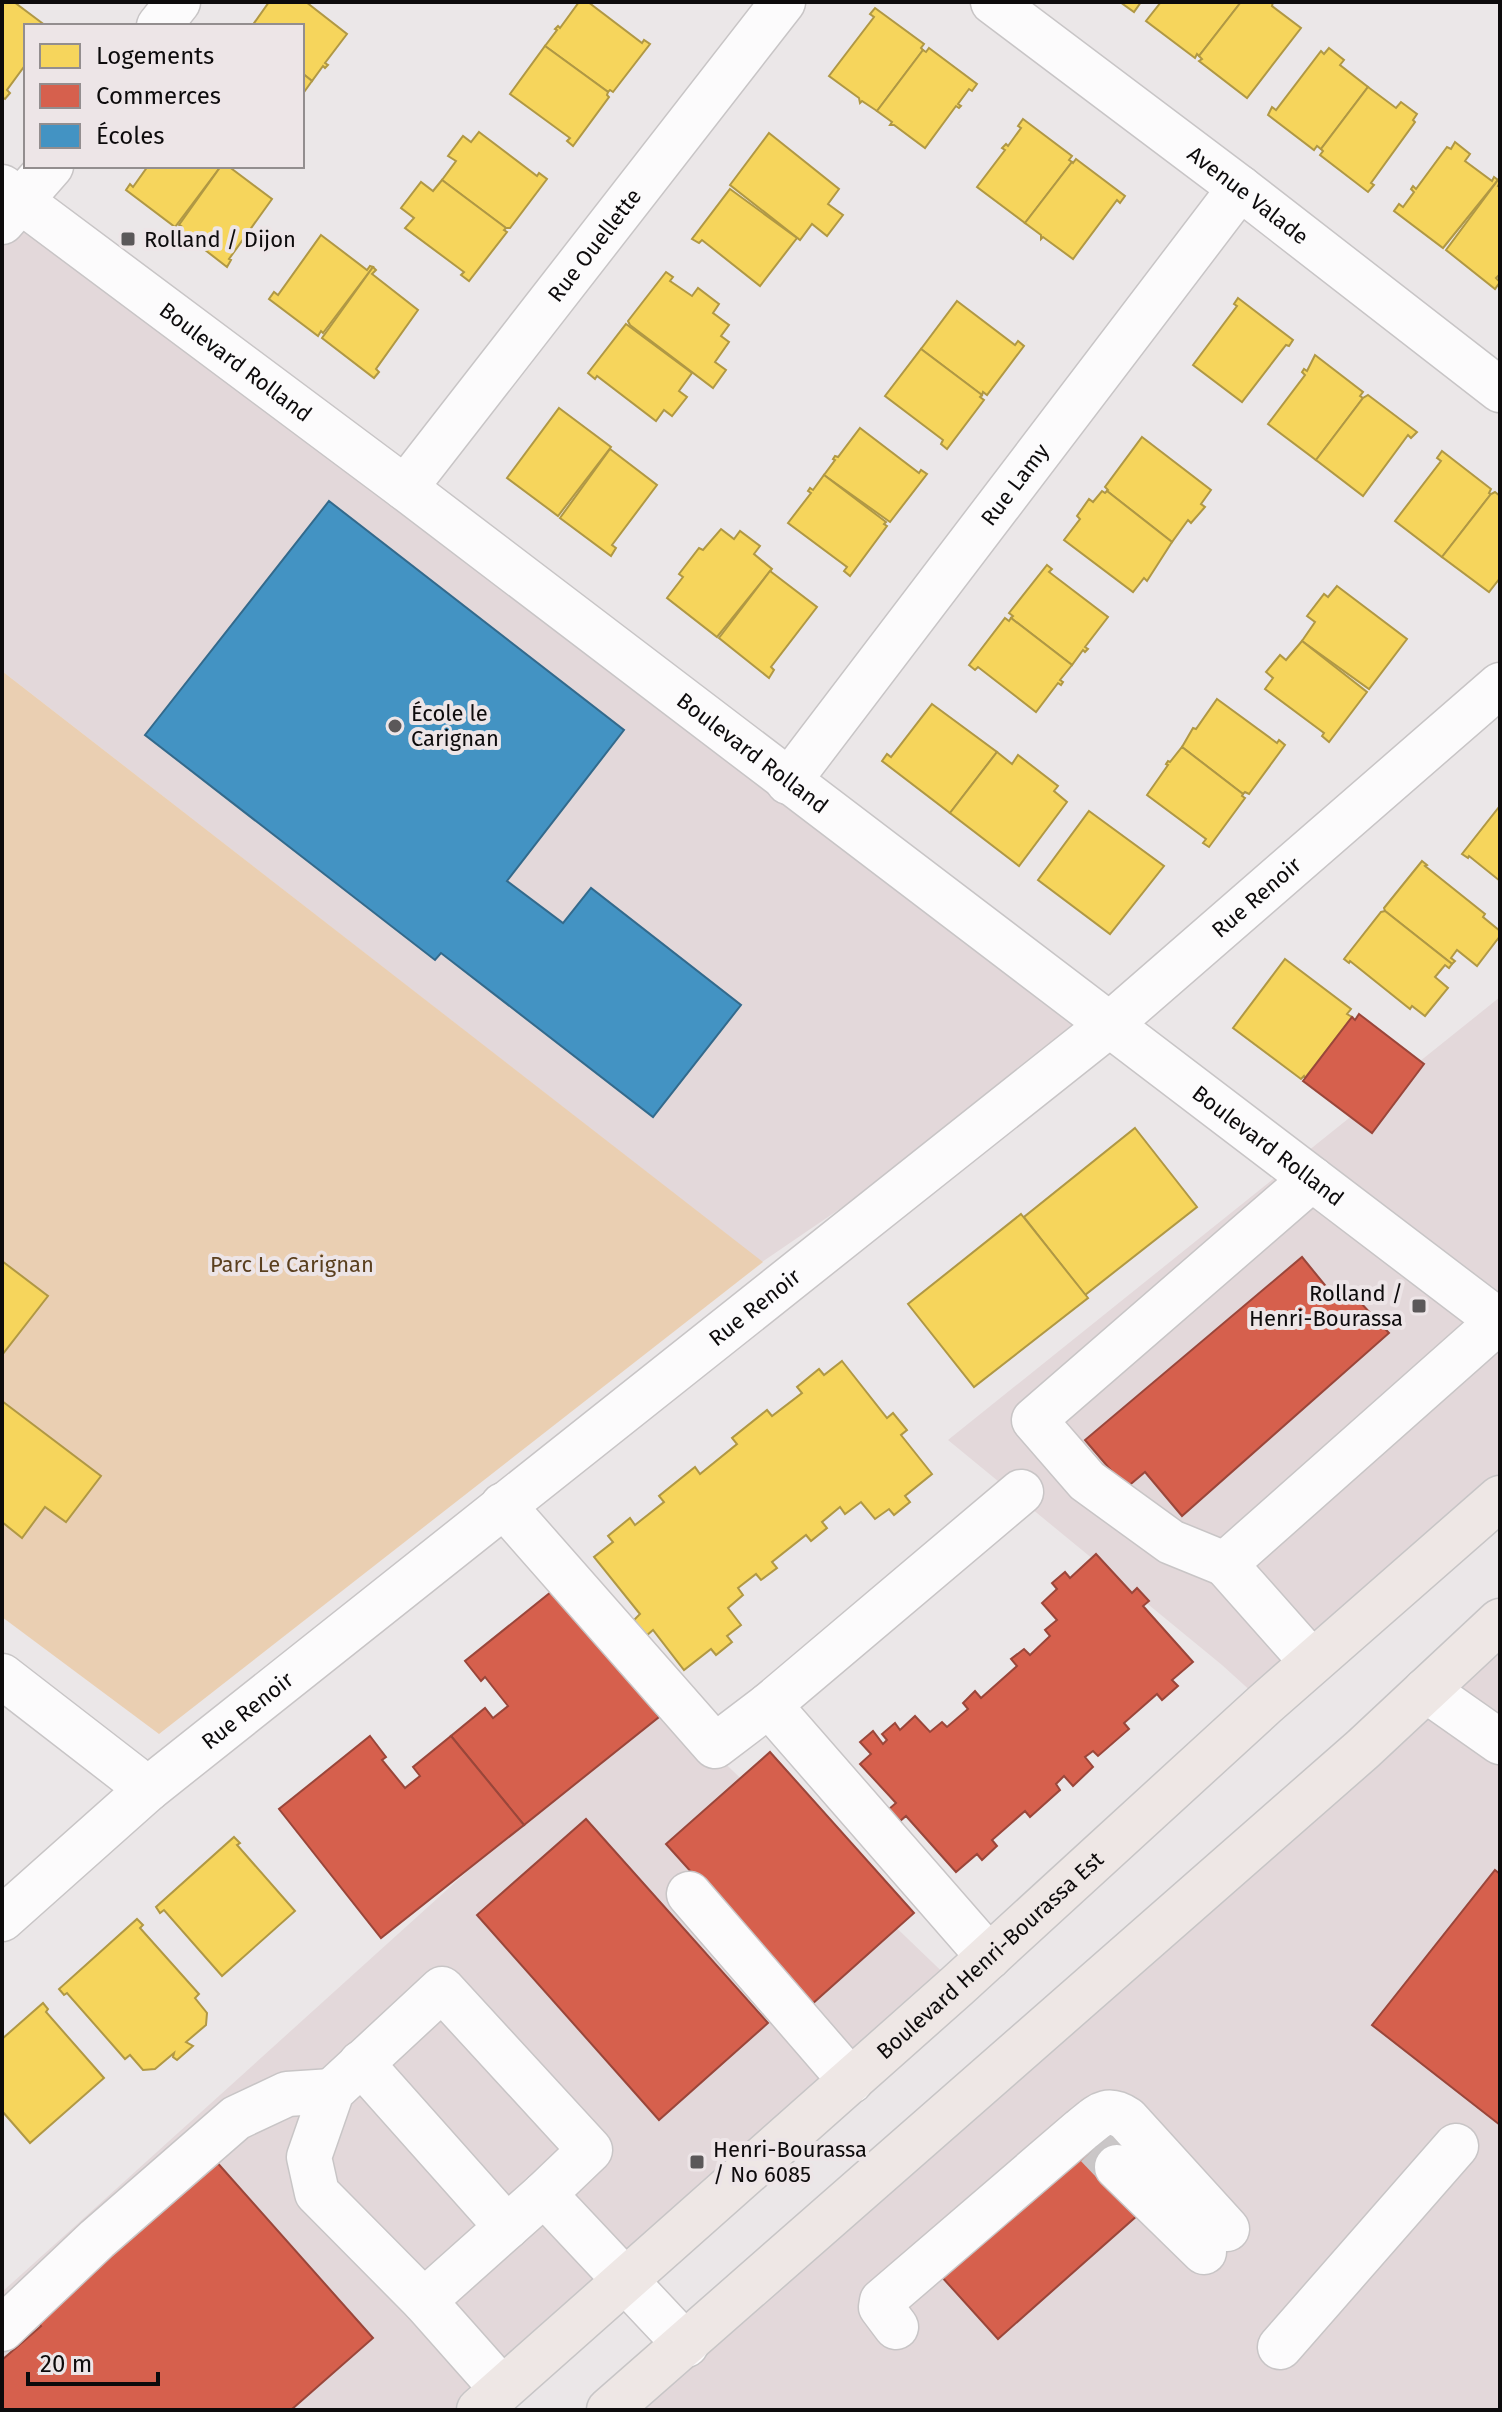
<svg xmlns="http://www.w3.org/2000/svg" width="1502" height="2412" font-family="'Fira Sans',sans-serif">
	<rect width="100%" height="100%" fill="#ebe7e8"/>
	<g fill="#e3d8da">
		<polygon points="21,202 1109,1025 762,1262 2,671 2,224"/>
		<polygon points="1500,997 1500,1498 1265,1704 1222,1665 948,1440"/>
		<polygon points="1500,1621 1500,2410 617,2410"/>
		<polygon points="658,1699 957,1986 477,2410 2,2410 2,2292"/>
	</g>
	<polygon fill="#eacfb2" points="2,671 763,1262 159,1734 2,1617"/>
	<g fill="#f6d55c" stroke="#b09844" stroke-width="2">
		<polygon points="2,2 14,2 46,26 26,26 26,64 7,90 10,93 5,99 2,97"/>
		<polygon points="269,2 306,2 347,34 325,63 328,65 325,68 323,66 312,81 302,73 302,26 252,26"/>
		<polygon points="579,2 588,2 642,43 644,40 650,44 613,92 610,90 608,92 545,46 557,30 555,29 558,26 560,28"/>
		<polygon points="1120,2 1141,2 1134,12"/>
		<polygon points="1161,2 1241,2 1199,56 1197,54 1195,58 1146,21"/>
		<polygon points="1241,2 1273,2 1272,6 1301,28 1247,98 1199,61 1202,59 1199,56"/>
		<polygon points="875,8 924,44 921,48 923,50 877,111 862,101 860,103 859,98 829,76 874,17 870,14"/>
		<polygon points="545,46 608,92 607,95 609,97 573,146 567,141 570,138 510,94"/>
		<polygon points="929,48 977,84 972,91 969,89 958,104 961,106 959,108 956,106 925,148 894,125 890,125 892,122 877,111 923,50 926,52"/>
		<polygon points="1329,48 1344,60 1340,65 1368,87 1321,149 1317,146 1314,150 1268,115 1272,107 1276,110 1321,51 1324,54"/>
		<polygon points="302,73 312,81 302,95"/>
		<polygon points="1368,87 1396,108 1401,102 1417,114 1413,120 1415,122 1371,183 1374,185 1368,192 1320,155 1323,151 1321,149"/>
		<polygon points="1023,119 1072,156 1069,160 1072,162 1025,223 977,187 1005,150 1002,148 1006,144 1008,146 1021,128 1018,126"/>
		<polygon points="479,132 537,176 539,173 547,179 510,228 506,228 442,180 456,161 448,156 463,136 471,142"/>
		<polygon points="769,133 839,189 828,204 843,215 827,236 812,224 800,240 730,185"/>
		<polygon points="1455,142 1470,154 1465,161 1492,181 1494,177 1498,180 1443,248 1394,211 1399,204 1403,207 1414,192 1411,189 1413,186 1416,189 1447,147 1451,149"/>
		<polygon points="1076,159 1125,196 1120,203 1117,200 1073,259 1043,237 1041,239 1041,235 1025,223 1072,162 1073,163"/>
		<polygon points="148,166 221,166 175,227 126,190 130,184 133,187"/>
		<polygon points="221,166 228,166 272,199 229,259 231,260 227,267 178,229 181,226 179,225"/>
		<polygon points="442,180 506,228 504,230 507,232 469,281 461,275 464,272 405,228 414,218 401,208 421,182 433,191"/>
		<polygon points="1498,180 1500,182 1498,186 1500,187 1500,274 1496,278 1500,282 1495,289 1446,250"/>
		<polygon points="730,189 797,238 760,286 702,240 699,243 692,239"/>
		<polygon points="321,235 367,270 370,266 373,267 323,333 321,331 318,336 269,299 274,292 278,295"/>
		<polygon points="373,267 376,270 372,274 418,310 376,369 379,372 374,378 322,338"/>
		<polygon points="666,272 673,277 670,281 692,296 698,288 719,304 713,313 729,325 721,336 729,342 715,362 726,370 713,388 630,325 628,321"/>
		<polygon points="1238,298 1293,340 1289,346 1286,345 1242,402 1193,365 1237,306 1234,304"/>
		<polygon points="957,301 1015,345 1018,341 1024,346 987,395 983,392 982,395 921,349"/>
		<polygon points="626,324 692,373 679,391 687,397 672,416 664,410 656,421 597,376 595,379 588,373"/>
		<polygon points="921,349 982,395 980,397 984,400 947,449 941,444 943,440 885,396"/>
		<polygon points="1315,355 1363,392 1360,396 1363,398 1316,460 1268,424 1305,375 1302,372 1304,369 1307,371"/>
		<polygon points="1368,395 1417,432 1411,438 1408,435 1363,496 1316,460 1363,398"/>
		<polygon points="559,408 611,447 558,516 507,478"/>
		<polygon points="860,428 919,473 921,470 927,474 890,522 824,475 835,460 833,459 835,456 838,457"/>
		<polygon points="1142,437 1211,490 1201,504 1205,507 1191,523 1188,520 1172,542 1107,491 1108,490 1105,487"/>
		<polygon points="610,449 657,485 612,545 616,548 611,556 560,518"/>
		<polygon points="1442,451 1491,489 1489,493 1491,494 1442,557 1395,521 1441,461 1437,458"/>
		<polygon points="824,475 886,522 884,524 887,526 850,576 844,571 847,567 788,523 811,493 808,491 810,488 813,490"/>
		<polygon points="1102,491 1105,493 1107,491 1172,542 1147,581 1144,578 1133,592 1064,540 1080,519 1077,516 1089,499 1093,502"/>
		<polygon points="1495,492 1500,496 1500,578 1489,592 1442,557 1491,494"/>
		<polygon points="721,529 734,539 740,531 760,546 754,554 772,569 717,637 667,598 683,577 679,574 699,548 703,550"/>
		<polygon points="1047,565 1052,569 1049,572 1108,617 1085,647 1088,649 1085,652 1083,650 1072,665 1011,618 1013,616 1009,613"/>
		<polygon points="770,571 817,607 771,667 774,670 769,678 719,638"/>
		<polygon points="1337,586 1407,639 1369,689 1302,641 1315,622 1307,616 1324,594 1328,597"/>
		<polygon points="1005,618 1009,621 1011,618 1072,665 1060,680 1063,682 1061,685 1058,683 1036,712 978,667 975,670 969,665"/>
		<polygon points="1302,641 1367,692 1329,742 1322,736 1324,733 1265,689 1273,678 1266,672 1280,655 1286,660"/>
		<polygon points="1217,699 1277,743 1279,740 1285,745 1249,794 1245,792 1243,794 1182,747 1193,728 1196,729"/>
		<polygon points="932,704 997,752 950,813 882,761 887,754 891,757"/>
		<polygon points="1182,747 1243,794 1242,796 1245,798 1209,847 1203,843 1206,839 1147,795 1168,765 1166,764 1168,761 1170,762"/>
		<polygon points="997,752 1012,764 1018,755 1058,786 1054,791 1067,802 1019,866 950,813"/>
		<polygon points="1499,807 1500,807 1500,881 1469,856 1468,858 1462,854"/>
		<polygon points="1089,811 1164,866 1110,934 1038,880"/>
		<polygon points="1422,861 1427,865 1425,866 1485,914 1483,917 1500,931 1500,936 1477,966 1457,950 1451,958 1455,961 1452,964 1385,911 1384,908"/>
		<polygon points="1385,911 1452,964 1449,968 1445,965 1435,977 1448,988 1425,1016 1412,1006 1410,1009 1350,961 1349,963 1344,959 1381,912"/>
		<polygon points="1285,959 1351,1009 1347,1014 1352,1017 1305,1078 1304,1076 1301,1079 1233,1028"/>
		<polygon points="1135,1128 1197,1207 1085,1295 1024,1217"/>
		<polygon points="1021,1214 1088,1298 974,1387 908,1304"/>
		<polygon points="2,1261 48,1296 2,1355"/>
		<polygon points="842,1361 887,1418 893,1413 907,1430 901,1435 932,1474 905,1496 910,1502 894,1515 889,1509 875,1519 861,1502 845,1514 840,1507 822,1522 827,1528 811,1541 806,1535 772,1562 777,1568 761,1580 756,1574 738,1588 743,1595 728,1608 741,1625 727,1636 732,1642 716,1655 711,1649 684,1670 653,1630 646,1636 634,1620 640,1614 594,1557 613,1542 608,1536 630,1518 635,1525 664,1502 659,1496 695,1467 700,1474 737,1444 732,1438 767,1410 772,1416 802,1393 797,1387 819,1369 824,1375"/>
		<polygon points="2,1401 101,1476 66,1522 45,1507 22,1538 2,1522"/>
		<polygon points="234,1837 240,1843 237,1845 295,1911 222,1976 164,1910 160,1913 156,1907"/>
		<polygon points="137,1919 143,1925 140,1928 199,1994 195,1998 207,2013 206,2025 186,2042 193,2046 177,2060 173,2057 174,2053 155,2069 143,2070 130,2055 125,2059 67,1993 64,1995 59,1989"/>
		<polygon points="43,2003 48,2009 46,2012 104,2078 30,2143 2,2111 2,2039"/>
	</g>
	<g fill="#d6604d" stroke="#9a463a" stroke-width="2">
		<polygon points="1359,1014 1424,1064 1372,1133 1303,1081 1352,1017 1355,1020"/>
		<polygon points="1302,1257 1333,1295 1345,1286 1389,1333 1182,1516 1145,1472 1126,1488 1085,1440"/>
		<polygon points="1096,1554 1132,1593 1137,1588 1149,1601 1143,1606 1193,1662 1172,1680 1178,1686 1162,1700 1157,1694 1124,1723 1129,1729 1098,1756 1093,1751 1085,1757 1093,1767 1073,1786 1064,1776 1056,1784 1060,1790 1030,1817 1025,1811 992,1840 997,1846 982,1860 977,1854 956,1872 906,1816 900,1821 889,1809 896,1803 860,1764 871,1754 860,1742 873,1731 883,1744 887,1740 882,1734 895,1723 900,1730 915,1716 930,1732 942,1722 947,1727 968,1709 963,1703 975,1691 981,1698 1017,1666 1011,1659 1024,1649 1030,1655 1050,1636 1045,1630 1057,1620 1042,1603 1057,1589 1052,1583 1065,1572 1070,1578"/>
		<polygon points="556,1588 659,1717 524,1825 451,1736 485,1708 493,1718 508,1706 485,1677 481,1681 465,1661"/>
		<polygon points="370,1736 386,1757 382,1760 405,1788 420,1776 413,1767 451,1736 524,1825 381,1938 279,1809"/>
		<polygon points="770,1752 914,1913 811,2005 666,1844"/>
		<polygon points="586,1819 768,2023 659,2120 477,1915"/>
		<polygon points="1495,1870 1500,1874 1500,2125 1372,2025"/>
		<polygon points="1115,2131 1134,2152 1139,2214 998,2339 941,2276 1083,2151 1087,2155"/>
		<polygon points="214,2159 373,2338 291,2410 2,2410 2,2360 41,2326 34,2317"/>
	</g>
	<polygon fill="#4393c3" stroke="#336a8c" stroke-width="2" points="329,501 624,730 507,881 563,923 591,888 741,1005 653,1117 441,953 435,960 145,735"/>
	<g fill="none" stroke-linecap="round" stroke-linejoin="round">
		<polyline stroke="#cac6c7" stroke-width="44" stroke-dasharray="44 22" stroke-linecap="butt" points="1097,2146 1117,2167"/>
		<g stroke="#c8c5c6" stroke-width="47">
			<g id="minor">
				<path id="s1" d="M 993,2 L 1240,188 L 1500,390"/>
				<polyline points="159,26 178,2"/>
				<path id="s2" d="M 2,187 L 405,488 L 1500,1322"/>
				<polyline points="2,222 51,166"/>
				<path id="s3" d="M 405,488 L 783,2"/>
				<path id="s4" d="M 788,782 L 1240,188"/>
				<polyline points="503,1505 715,1746 769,1705"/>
				<polyline points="1225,1564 1171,1542 1087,1481 1034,1420 1312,1179"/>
				<polyline points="1312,1662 1225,1564 1499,1321"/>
				<polyline points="2,1676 148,1789"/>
				<polyline points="1426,1690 1500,1742"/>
				<polyline points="689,1894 851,2081"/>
				<path id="s5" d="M 2,1919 L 148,1789 L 1109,1025 L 1500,685"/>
				<polyline points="989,1957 769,1705 1021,1492"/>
				<polyline points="361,2063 507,2227"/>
				<polyline points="1117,2167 1204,2252"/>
				<polyline points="424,2301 317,2193 309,2157 332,2091 442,1989 590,2150 544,2194"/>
				<path d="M 896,2327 L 881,2307 L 882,2301 L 1081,2130 C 1099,2116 1106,2105 1127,2119 L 1227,2229"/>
				<polyline points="2,2329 97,2239 236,2118 287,2094 332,2091"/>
				<polyline points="1280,2347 1456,2146"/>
				<polyline points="502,2389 424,2301 544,2194 686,2345"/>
			</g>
		</g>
		<g stroke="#c7c5c6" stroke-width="47">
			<g id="major">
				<path id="s6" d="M 479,2410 L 957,1986 L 1265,1704 L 1500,1498"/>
				<polyline points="609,2410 1363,1749 1500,1621"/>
			</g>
		</g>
		<use href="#minor" stroke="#fcfbfc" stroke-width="44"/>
		<use href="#major" stroke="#eee7e5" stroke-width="44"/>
	</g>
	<g fill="#5b5859" stroke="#ede5e7" stroke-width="3">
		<rect x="120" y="231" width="16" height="16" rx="4"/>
		<circle cx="395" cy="726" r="8"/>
		<rect x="1411" y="1298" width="16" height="16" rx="4"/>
		<rect x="689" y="2154" width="16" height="16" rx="4"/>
	</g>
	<g text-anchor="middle" stroke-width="8" stroke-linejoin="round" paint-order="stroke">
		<g font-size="22" fill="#0d0b0c" stroke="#ede5e7">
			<text dy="8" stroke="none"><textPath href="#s1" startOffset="320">Avenue Valade</textPath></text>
			<text dy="8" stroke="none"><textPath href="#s3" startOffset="308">Rue Ouellette</textPath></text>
			<text dy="8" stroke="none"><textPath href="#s2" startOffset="292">Boulevard Rolland</textPath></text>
			<text dy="8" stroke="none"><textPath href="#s4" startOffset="374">Rue Lamy</textPath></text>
			<text dy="8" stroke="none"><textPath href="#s2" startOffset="940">Boulevard Rolland</textPath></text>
			<text dy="8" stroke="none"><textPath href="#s5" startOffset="1618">Rue Renoir</textPath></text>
			<text dy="8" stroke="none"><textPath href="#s2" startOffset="1588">Boulevard Rolland</textPath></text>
			<text dy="8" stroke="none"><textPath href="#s5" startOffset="970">Rue Renoir</textPath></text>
			<text dy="8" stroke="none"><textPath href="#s5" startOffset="322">Rue Renoir</textPath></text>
			<text dy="8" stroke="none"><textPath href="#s6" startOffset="684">Boulevard Henri-Bourassa Est</textPath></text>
		</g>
		<g font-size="22" fill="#0d0b0c" stroke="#ede5e7" text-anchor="start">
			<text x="144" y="247">Rolland / Dijon</text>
			<text x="411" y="721">École le<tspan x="411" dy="25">Carignan</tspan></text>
			<text x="1403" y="1301" text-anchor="end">Rolland /<tspan x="1403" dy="25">Henri-Bourassa</tspan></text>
			<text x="713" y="2157">Henri-Bourassa<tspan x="713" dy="25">/ No 6085</tspan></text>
		</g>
		<g font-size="22" fill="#5a3f1e" stroke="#ede5e7">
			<text x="292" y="1272">Parc Le Carignan</text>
		</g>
	</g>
	<rect width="1502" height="2412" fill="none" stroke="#0d0b0c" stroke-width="8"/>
	<rect x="24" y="24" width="280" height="144" fill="#ede5e7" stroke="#938e8f" stroke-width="2"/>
	<rect x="40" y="44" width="40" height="24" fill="#f6d55c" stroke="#938e8f" stroke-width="2"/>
	<text x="96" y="64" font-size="24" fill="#0d0b0c">Logements</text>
	<rect x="40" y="84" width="40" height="24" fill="#d6604d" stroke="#938e8f" stroke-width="2"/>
	<text x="96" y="104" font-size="24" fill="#0d0b0c">Commerces</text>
	<rect x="40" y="124" width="40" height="24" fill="#4393c3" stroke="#938e8f" stroke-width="2"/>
	<text x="96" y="144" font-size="24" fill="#0d0b0c">Écoles</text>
	<path d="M28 2372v12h130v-12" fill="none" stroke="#0d0b0c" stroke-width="4"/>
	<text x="40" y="2372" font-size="24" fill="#0d0b0c" stroke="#ede5e7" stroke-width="6" paint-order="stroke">20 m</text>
</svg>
